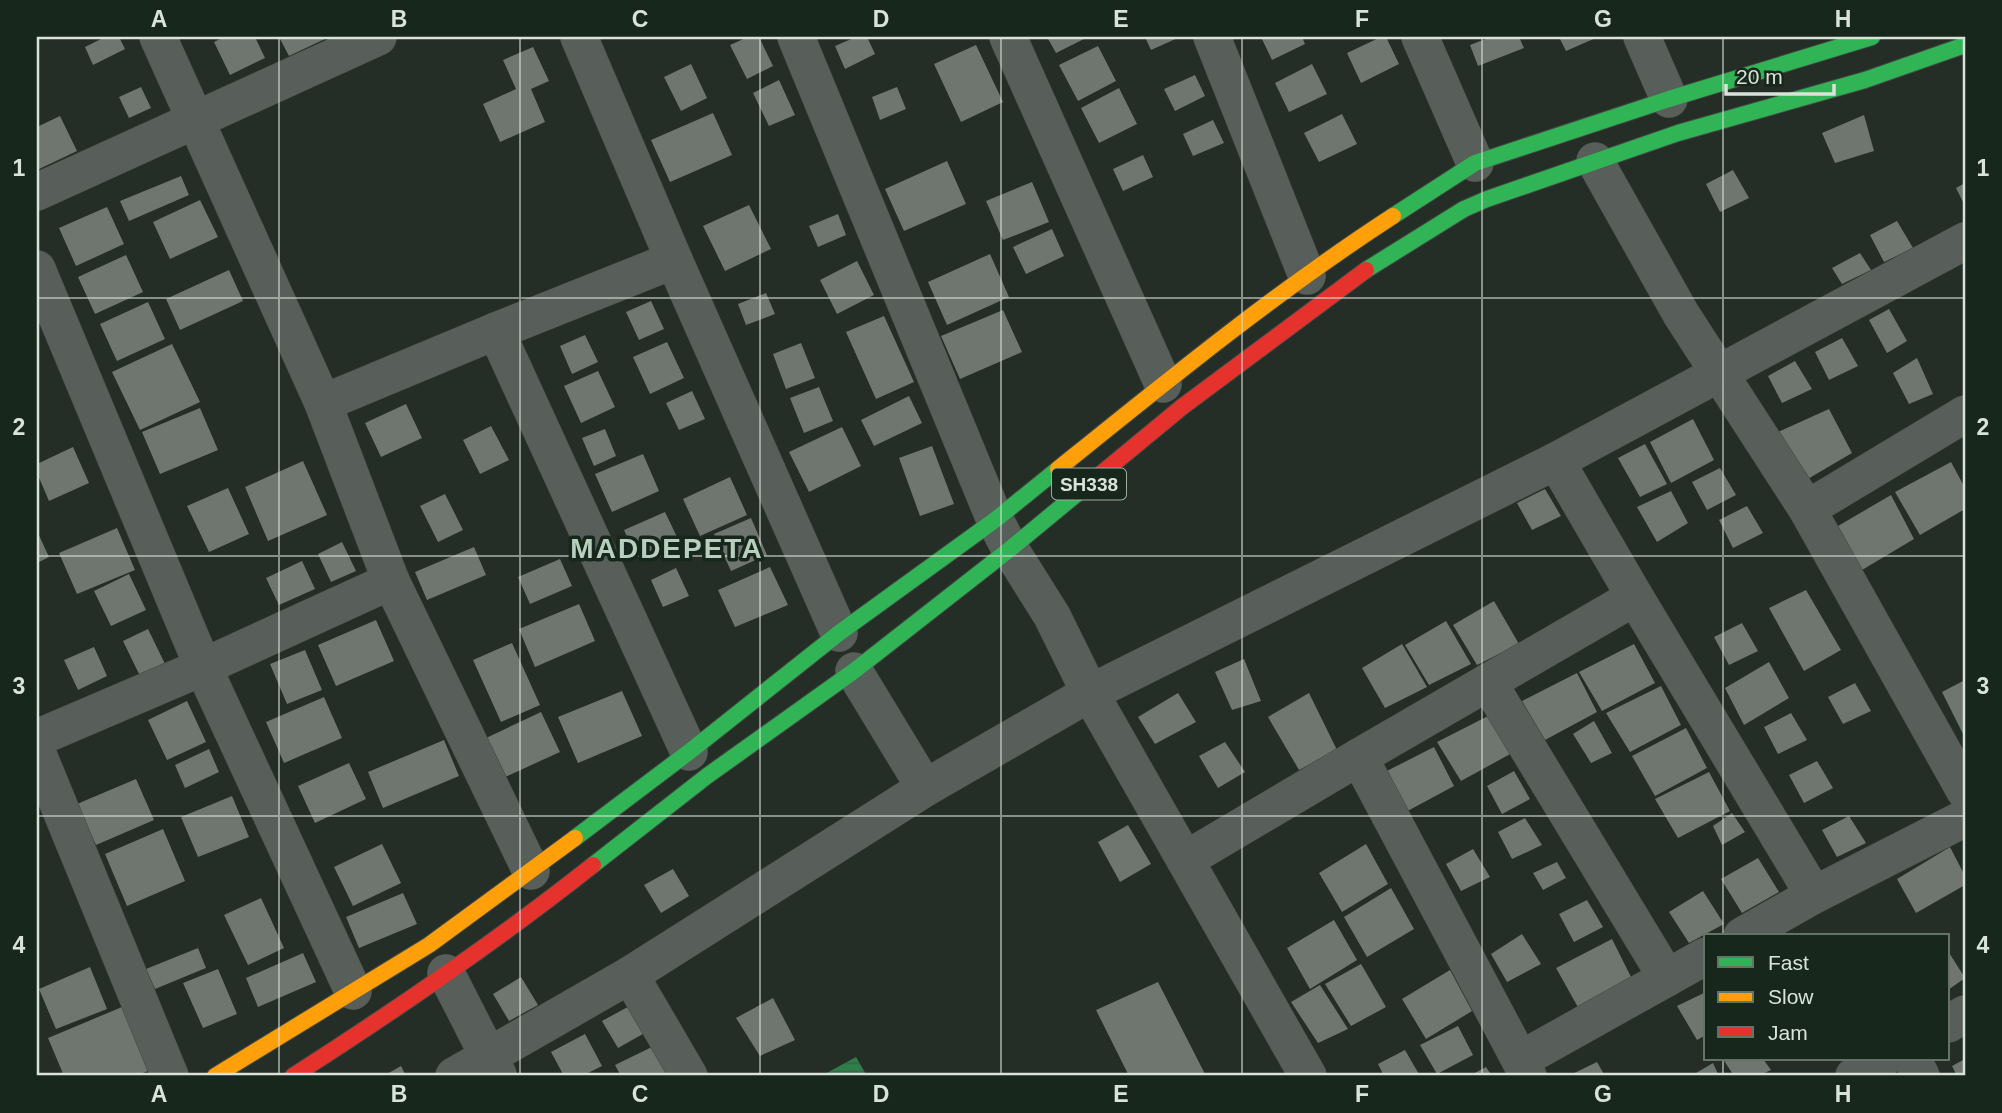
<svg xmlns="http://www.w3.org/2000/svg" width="2002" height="1113" font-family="Helvetica,sans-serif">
	<defs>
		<pattern id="water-rules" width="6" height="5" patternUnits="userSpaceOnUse" patternTransform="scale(1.75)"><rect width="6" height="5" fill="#2f7e4a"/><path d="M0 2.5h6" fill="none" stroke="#376446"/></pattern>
	</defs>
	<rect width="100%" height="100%" fill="#242d26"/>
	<polygon fill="url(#water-rules)" points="856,1057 867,1076 821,1076"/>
	<g fill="#6e766f">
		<polygon points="105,37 119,37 125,49 93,65 85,47"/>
		<polygon points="224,37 255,37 265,58 230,75 214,42"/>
		<polygon points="279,37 329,37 289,56"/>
		<polygon points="748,37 759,37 773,66 747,79 730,45"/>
		<polygon points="856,37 867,37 875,54 845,69 835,46"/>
		<polygon points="1047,37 1088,37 1056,53"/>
		<polygon points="1145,37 1180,37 1151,50"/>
		<polygon points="1261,37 1302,37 1305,44 1272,60"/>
		<polygon points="1381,37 1386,37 1399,64 1361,83 1347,53"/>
		<polygon points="1491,37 1519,37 1524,48 1478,66 1470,45"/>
		<polygon points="1559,37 1598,37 1566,51"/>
		<polygon points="976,45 1003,102 961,122 934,64"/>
		<polygon points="1098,46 1116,81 1078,101 1059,65"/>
		<polygon points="533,47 549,81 531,89 545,122 500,142 483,104 516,89 503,60"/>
		<polygon points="691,64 707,98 681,111 664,77"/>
		<polygon points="1312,64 1327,94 1289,112 1275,83"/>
		<polygon points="1195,75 1205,96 1175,111 1164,89"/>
		<polygon points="779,80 795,115 769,126 753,93"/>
		<polygon points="141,87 151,108 129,118 119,97"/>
		<polygon points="897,87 906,109 880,120 872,97"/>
		<polygon points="1119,88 1137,124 1099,143 1081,108"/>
		<polygon points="713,113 732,155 670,182 651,140"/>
		<polygon points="1342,114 1357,144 1319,162 1304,133"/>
		<polygon points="1864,115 1874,151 1835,163 1822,133"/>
		<polygon points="60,116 77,151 37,170 37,127"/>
		<polygon points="1213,120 1224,143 1193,156 1183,134"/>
		<polygon points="1143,155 1153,177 1123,191 1113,169"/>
		<polygon points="947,161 966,204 904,231 885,189"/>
		<polygon points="1733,170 1749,198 1720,212 1706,184"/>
		<polygon points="181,176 189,195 129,221 120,201"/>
		<polygon points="1032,182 1049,222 1003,240 986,201"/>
		<polygon points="1965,183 1965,206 1956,188"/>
		<polygon points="200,200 218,237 170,259 153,222"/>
		<polygon points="749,205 771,249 725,271 703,226"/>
		<polygon points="107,207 124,244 76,266 59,228"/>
		<polygon points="838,214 846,235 818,247 809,226"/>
		<polygon points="1897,221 1913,248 1884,262 1870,235"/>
		<polygon points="1052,229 1064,256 1026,274 1013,247"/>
		<polygon points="1860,253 1871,270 1842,284 1832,268"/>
		<polygon points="990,254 1009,297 947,325 928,282"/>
		<polygon points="126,255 143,292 95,314 78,277"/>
		<polygon points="857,261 874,295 837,314 820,280"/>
		<polygon points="229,270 243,301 180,330 166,299"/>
		<polygon points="766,293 775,314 746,325 738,304"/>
		<polygon points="651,301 664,329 639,340 626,312"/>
		<polygon points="148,302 165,339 117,361 100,324"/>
		<polygon points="1889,309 1907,341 1887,353 1869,320"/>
		<polygon points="1003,310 1022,352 960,379 941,336"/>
		<polygon points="884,316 914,382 876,399 846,332"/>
		<polygon points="585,335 598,362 572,374 560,346"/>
		<polygon points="1842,338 1858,366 1829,380 1815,352"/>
		<polygon points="667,342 684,378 650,394 633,357"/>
		<polygon points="801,343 815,378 786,389 773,354"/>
		<polygon points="172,344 200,402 140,430 112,372"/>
		<polygon points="1917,358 1933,394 1909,404 1893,373"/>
		<polygon points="1795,361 1812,389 1782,403 1768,376"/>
		<polygon points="598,371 615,407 581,423 564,386"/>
		<polygon points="819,387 833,421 804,433 790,398"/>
		<polygon points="692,391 705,419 679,430 666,403"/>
		<polygon points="909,396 922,423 874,446 861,420"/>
		<polygon points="406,404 422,438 381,457 365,423"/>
		<polygon points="200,408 218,450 160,474 142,432"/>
		<polygon points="1829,409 1852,453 1806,480 1778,432"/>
		<polygon points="1693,419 1714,460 1671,483 1650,442"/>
		<polygon points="491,426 509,460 480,474 463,440"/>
		<polygon points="842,427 861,466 809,492 789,452"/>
		<polygon points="605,429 616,456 594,466 582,438"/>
		<polygon points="1645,444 1667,484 1640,497 1618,458"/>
		<polygon points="932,446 954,504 920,516 899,458"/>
		<polygon points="73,447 89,483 49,501 37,473 37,464"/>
		<polygon points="643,454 659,491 612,512 595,474"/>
		<polygon points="303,461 327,515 268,541 245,487"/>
		<polygon points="1951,462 1965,488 1965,509 1920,535 1895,492"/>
		<polygon points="1720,468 1736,495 1707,510 1692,482"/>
		<polygon points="730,477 747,515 700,536 683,499"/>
		<polygon points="228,488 249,534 209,552 187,506"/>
		<polygon points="1545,489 1561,516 1532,530 1517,503"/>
		<polygon points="1671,491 1688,523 1657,542 1637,507"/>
		<polygon points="445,494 463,530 438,542 420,506"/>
		<polygon points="1891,495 1914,539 1862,570 1838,526"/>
		<polygon points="1747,506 1763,533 1733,548 1719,520"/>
		<polygon points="665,512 678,539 636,557 624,530"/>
		<polygon points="751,518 767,555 731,571 714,534"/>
		<polygon points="117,528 135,570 77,594 59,553"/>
		<polygon points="37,531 49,557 37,563"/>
		<polygon points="342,542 356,571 331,582 318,554"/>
		<polygon points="474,547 486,575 427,600 415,572"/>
		<polygon points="560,559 572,586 530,604 518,577"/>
		<polygon points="302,561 315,589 279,605 266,578"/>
		<polygon points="770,567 788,605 735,627 718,590"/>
		<polygon points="676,568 689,596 663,607 651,580"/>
		<polygon points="129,574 146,610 111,626 94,591"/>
		<polygon points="1806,590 1841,650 1804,671 1769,608"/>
		<polygon points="1494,601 1519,644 1477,665 1453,625"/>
		<polygon points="579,604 595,641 535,667 519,629"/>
		<polygon points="376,620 394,661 336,686 318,645"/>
		<polygon points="1446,621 1471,664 1429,685 1405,645"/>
		<polygon points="1742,623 1758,651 1729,665 1714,637"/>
		<polygon points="148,629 165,664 140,676 123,641"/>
		<polygon points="512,643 540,705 501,722 473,660"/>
		<polygon points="1402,644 1427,687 1385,708 1362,668"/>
		<polygon points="1634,644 1655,683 1602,711 1579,672"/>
		<polygon points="94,647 107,676 78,690 64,660"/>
		<polygon points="305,650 322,690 287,704 270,664"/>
		<polygon points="1244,659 1261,701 1232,710 1215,672"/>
		<polygon points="1769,662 1789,698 1744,725 1725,688"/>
		<polygon points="1577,673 1597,712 1545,740 1522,701"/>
		<polygon points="1965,680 1965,738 1942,692"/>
		<polygon points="1855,683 1871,711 1843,724 1828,697"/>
		<polygon points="1661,686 1681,725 1630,752 1606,713"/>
		<polygon points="622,691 642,736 578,763 558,717"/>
		<polygon points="1178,693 1196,722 1155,744 1138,717"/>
		<polygon points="1309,693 1337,750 1299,770 1268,717"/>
		<polygon points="324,697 342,738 284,763 266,722"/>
		<polygon points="187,701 206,742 167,760 148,720"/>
		<polygon points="541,712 560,752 505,777 486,738"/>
		<polygon points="1791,713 1807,740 1778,754 1764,727"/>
		<polygon points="1492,714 1512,753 1461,781 1437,742"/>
		<polygon points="1594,721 1612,753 1591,763 1573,734"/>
		<polygon points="1686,728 1707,768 1655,796 1632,756"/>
		<polygon points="444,740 459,776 383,808 368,772"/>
		<polygon points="1225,742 1245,772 1218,788 1199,756"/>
		<polygon points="1434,747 1454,786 1402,814 1379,775"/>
		<polygon points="209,749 219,772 185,788 175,765"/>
		<polygon points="1817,761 1833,788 1804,803 1789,775"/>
		<polygon points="349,763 366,799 315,823 298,786"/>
		<polygon points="1514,771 1530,799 1502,814 1487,786"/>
		<polygon points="1709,772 1730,811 1678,838 1655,799"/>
		<polygon points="136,779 154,820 96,845 77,804"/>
		<polygon points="232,796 249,837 198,857 181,817"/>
		<polygon points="1732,813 1745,832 1722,845 1713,826"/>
		<polygon points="1849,816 1866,843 1837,857 1822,830"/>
		<polygon points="1525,818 1542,845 1512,859 1498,832"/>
		<polygon points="1128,825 1151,864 1120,882 1098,842"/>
		<polygon points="163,829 185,881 127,906 105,854"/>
		<polygon points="382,844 401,883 353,906 334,867"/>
		<polygon points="1366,844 1388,884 1342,912 1319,873"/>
		<polygon points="1950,847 1965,876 1965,885 1916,913 1897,879"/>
		<polygon points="1473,849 1490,877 1461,891 1446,864"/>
		<polygon points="1758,858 1779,892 1742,913 1721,879"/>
		<polygon points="1557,862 1566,878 1543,890 1533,873"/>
		<polygon points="673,869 689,896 661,913 644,885"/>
		<polygon points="1391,888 1414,929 1367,957 1344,917"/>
		<polygon points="1703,891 1724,924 1689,943 1669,912"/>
		<polygon points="403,893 417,924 359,948 346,917"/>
		<polygon points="261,898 284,948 248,965 224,915"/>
		<polygon points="1587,900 1603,927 1574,942 1559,914"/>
		<polygon points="1334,920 1357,960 1310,989 1287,948"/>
		<polygon points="1522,934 1541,964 1507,982 1491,954"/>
		<polygon points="1612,939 1634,983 1579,1009 1556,968"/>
		<polygon points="198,948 206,968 155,989 146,969"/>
		<polygon points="1948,951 1965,978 1948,990"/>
		<polygon points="303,953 316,982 258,1007 246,978"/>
		<polygon points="1361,964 1386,1007 1351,1026 1325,984"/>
		<polygon points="90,967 107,1009 56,1029 39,989"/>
		<polygon points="218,969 237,1014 203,1028 183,983"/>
		<polygon points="1450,970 1472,1011 1426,1039 1402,999"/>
		<polygon points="521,977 538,1005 509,1021 493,994"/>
		<polygon points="1158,982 1206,1076 1129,1076 1096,1010"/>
		<polygon points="1320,985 1348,1029 1318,1043 1291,1002"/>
		<polygon points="1706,992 1706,1035 1697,1040 1677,1006"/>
		<polygon points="773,998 795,1040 760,1056 736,1018"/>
		<polygon points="635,1003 650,1030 618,1048 602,1021"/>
		<polygon points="122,1007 148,1071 135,1076 64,1076 48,1038"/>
		<polygon points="1458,1026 1473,1055 1437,1074 1420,1045"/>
		<polygon points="585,1034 602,1066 582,1076 564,1076 551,1052"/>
		<polygon points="660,1043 679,1076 621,1076 615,1065"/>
		<polygon points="1405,1050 1420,1076 1384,1076 1378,1064"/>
		<polygon points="1723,1059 1763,1059 1771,1070 1758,1076 1734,1076"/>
		<polygon points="1965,1059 1965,1076 1957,1076 1952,1066"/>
		<polygon points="1597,1062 1605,1076 1568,1076"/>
		<polygon points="1713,1063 1719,1076 1691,1076"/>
		<polygon points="401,1066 406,1076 388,1076 387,1074"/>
		<polygon points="1486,1067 1492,1076 1469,1076"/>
	</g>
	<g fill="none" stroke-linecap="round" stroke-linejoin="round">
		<g stroke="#424a44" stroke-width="38">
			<g id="street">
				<polyline points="158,37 323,403 391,581 531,871"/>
				<polyline points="579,37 674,260 839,633"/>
				<polyline points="796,37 995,520 1010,549 1052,616 1090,693 1308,1076"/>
				<polyline points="1008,37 1163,384"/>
				<polyline points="1212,37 1307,276"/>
				<polyline points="1420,37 1475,163"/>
				<polyline points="1642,37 1669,99"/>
				<polyline points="1595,161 1681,314 1807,509 1965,791"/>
				<polyline points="37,192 378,37"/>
				<polyline points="37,269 203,667 353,991"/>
				<polyline points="496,331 674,260"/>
				<polyline points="323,403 496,331 689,752"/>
				<polyline points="1556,461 1965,241"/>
				<polyline points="1807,509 1965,414"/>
				<polyline points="854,671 925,788"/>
				<polyline points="1488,682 1667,978"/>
				<polyline points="37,738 203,667 391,581"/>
				<polyline points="37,752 170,1076"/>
				<polyline points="1359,757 1635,597"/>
				<polyline points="1185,860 1359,757 1520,1060"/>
				<polyline points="1742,936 1814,895 1965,818"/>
				<polyline points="446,973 498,1075"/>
				<polyline points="630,975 689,1076"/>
				<polyline points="1948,1024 1965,1014"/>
				<polyline points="1912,1059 1921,1076"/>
				<polyline points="454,1076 630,975 925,788 1090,693 1556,461 1635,597 1814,895"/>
				<polyline points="1528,1076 1520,1060 1706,956"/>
				<polyline points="1854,1076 1883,1059"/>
			</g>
		</g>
		<g stroke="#424a44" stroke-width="18">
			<g id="fast">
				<polyline points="1393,216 1475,163 1669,99 1872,37"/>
				<polyline points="1366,270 1464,209 1487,199 1678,133 1865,80 1965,45"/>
				<polyline points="575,838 689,752 839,633 995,520 1058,469"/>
				<polyline points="593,865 707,776 854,671 1010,549 1090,483"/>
			</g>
		</g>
		<g stroke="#424a44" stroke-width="18">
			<g id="slow">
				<path d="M 1058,469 C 1167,381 1276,292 1393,216"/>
				<polyline points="215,1076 429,945 575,838"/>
			</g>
		</g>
		<g stroke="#424a44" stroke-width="18">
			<g id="jam">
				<polyline points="1090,483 1182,407 1366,270"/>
				<path d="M 293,1076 C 396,1010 497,941 593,865"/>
			</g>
		</g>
		<use href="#street" stroke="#585f5a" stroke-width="37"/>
		<use href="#fast" stroke="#30b455" stroke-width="16"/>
		<use href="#slow" stroke="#ff9f0a" stroke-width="16"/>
		<use href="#jam" stroke="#e5322d" stroke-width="16"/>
	</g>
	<path fill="none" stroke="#d9e3db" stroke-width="2" stroke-opacity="0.55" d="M 279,37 L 279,1076M 520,37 L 520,1076M 760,37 L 760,1076M 1001,37 L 1001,1076M 1242,37 L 1242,1076M 1482,37 L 1482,1076M 1723,37 L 1723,936M 37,298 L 1965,298M 37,556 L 1965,556M 37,816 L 1965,816M 1723,1059 L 1723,1076"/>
	<g text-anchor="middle" stroke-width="7" stroke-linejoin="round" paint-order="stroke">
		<rect fill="#17271b" stroke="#9faba1" stroke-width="2" x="1052" y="468.5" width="74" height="31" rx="5"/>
		<g font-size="19" font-weight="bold" fill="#d9e3db">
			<text x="1089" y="491">SH338</text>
		</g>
		<g font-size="28" font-weight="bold" letter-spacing="2" fill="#b9cfbe" stroke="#17271b">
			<text x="667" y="558">MADDEPETA</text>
		</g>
	</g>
	<rect width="2002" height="1113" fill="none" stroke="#17271b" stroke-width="77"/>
	<rect x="1704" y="934" width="245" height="126" fill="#17271b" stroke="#657268" stroke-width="2"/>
	<rect x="1718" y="957" width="35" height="10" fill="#30b455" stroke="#657268" stroke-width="2"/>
	<text x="1768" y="970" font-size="21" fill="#d9e3db">Fast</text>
	<rect x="1718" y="992" width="35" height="10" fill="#ff9f0a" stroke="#657268" stroke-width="2"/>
	<text x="1768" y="1004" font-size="21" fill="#d9e3db">Slow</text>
	<rect x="1718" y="1027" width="35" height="10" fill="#e5322d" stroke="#657268" stroke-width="2"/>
	<text x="1768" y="1040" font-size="21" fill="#d9e3db">Jam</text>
	<path d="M1726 84v10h108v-10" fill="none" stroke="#d9e3db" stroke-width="3.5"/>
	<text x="1736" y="84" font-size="21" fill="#d9e3db" stroke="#17271b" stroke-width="5" paint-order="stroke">20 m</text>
	<rect x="38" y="38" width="1926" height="1036" fill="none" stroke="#d9e3db" stroke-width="2.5"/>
	<g font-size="23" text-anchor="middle" font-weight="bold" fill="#d9e3db">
		<text x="159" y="27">A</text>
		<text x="399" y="27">B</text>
		<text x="640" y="27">C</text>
		<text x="881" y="27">D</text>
		<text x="1121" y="27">E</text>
		<text x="1362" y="27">F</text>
		<text x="1603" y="27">G</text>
		<text x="1843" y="27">H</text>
		<text x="19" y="176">1</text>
		<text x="1983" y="176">1</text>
		<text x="19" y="435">2</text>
		<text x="1983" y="435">2</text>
		<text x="19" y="694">3</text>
		<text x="1983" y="694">3</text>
		<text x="19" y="953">4</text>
		<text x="1983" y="953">4</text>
		<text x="159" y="1102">A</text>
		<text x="399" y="1102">B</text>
		<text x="640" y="1102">C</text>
		<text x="881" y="1102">D</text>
		<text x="1121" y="1102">E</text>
		<text x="1362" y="1102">F</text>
		<text x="1603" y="1102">G</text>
		<text x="1843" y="1102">H</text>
	</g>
</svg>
